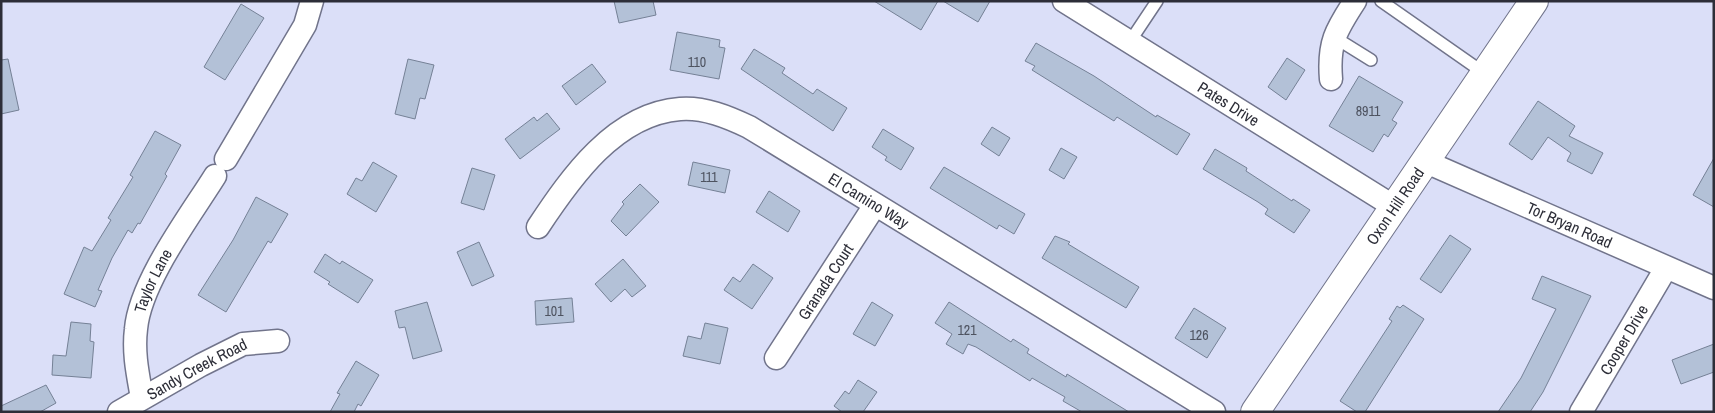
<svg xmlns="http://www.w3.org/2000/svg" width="1715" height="413" font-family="'Archivo Narrow',sans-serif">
	<rect width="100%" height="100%" fill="#dbdff8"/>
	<g fill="#b3c1d7" stroke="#758196">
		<polygon points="614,1 653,1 656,15 619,23"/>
		<polygon points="874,1 938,1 921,30"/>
		<polygon points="943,1 990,1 978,22"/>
		<polygon points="241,4 264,18 225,80 204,67"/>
		<polygon points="677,32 720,40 719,47 725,48 719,79 670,70"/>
		<polygon points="1036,43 1094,76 1156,117 1157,115 1190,134 1177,155 1117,117 1114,121 1032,70 1035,66 1025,61"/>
		<polygon points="754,49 785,68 782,73 813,94 817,89 847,108 833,131 741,69"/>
		<polygon points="1287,58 1305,70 1286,100 1268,87"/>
		<polygon points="8,59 19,110 1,114 1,60"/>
		<polygon points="408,59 434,65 425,99 420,98 415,119 395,114"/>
		<polygon points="592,64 606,82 576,105 562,86"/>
		<polygon points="1359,76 1403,102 1392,120 1397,123 1388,137 1384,134 1373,152 1329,126"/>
		<polygon points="1538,101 1575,126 1569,136 1603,153 1592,174 1567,161 1571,153 1548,137 1532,160 1509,144"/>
		<polygon points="547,113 560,129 520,159 505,139 534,117 537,121"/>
		<polygon points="992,127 1010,138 999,156 981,144"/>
		<polygon points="883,129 914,148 901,170 885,160 887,157 872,147"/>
		<polygon points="155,131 181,145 165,174 167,176 140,224 138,223 132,233 128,230 112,258 98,290 102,291 95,307 64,294 84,247 92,251 111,220 108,218 133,177 130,175"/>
		<polygon points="1061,148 1077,157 1064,179 1049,170"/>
		<polygon points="1215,149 1247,168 1246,171 1292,201 1293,199 1310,210 1294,233 1265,214 1268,209 1258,202 1203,169"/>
		<polygon points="1714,158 1714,207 1693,195"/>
		<polygon points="373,162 397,176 376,212 347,194 356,178 362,181"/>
		<polygon points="693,162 730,170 725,193 688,185"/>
		<polygon points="944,167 1025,214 1014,234 999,225 997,229 930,188"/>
		<polygon points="472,168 495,175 484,210 461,203"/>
		<polygon points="640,184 659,202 626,236 611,221 624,204 622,202"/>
		<polygon points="769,191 800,211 788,232 756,212"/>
		<polygon points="256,197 288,214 271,243 268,241 226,312 198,295 233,240"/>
		<polygon points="1450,235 1471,249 1441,293 1420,279"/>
		<polygon points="1055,236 1070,242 1068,244 1139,287 1126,308 1042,258"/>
		<polygon points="479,242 494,276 472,286 457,252"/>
		<polygon points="325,254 340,264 342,261 373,280 358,303 328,284 330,282 314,272"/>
		<polygon points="623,259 646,286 632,297 625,289 611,302 595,284"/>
		<polygon points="753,264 773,278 752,309 724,290 733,277 740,282"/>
		<polygon points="1542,276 1591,296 1543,392 1530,412 1498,412 1521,378 1556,309 1532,299"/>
		<polygon points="572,298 574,322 536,325 535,301"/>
		<polygon points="427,302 442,351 413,359 405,327 399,328 395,311"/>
		<polygon points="872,302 893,315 875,346 853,334"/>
		<polygon points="949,302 1011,342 1013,339 1029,349 1027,353 1066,377 1067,374 1129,412 1082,412 1063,401 1065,397 1032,378 1030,381 976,347 968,344 963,354 946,344 952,334 935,323"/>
		<polygon points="1403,305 1424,319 1365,412 1357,412 1340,401 1392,321 1389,319 1397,306 1400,308"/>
		<polygon points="1194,308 1226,328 1207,358 1175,338"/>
		<polygon points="71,322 91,324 90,341 94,342 91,378 52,375 53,355 66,356"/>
		<polygon points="705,323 728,328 720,364 683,356 688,336 701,339"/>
		<polygon points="1714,344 1714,372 1681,384 1672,360"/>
		<polygon points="356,361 379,375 361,406 358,404 354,412 330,412 340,394 337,393"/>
		<polygon points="858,380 877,392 863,412 842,412 834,406 845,391 849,394"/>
		<polygon points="46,385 56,403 40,412 1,412 1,406"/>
	</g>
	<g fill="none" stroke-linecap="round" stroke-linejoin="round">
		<g stroke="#71748b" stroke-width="14">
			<g id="service">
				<polyline points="1381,1 1484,73"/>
				<polyline points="1334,37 1371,60"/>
				<polyline points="1129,43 1157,1"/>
			</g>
		</g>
		<g stroke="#71748b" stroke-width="25">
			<g id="minor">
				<path id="s1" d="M 1064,1 L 1393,206"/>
				<path d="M 1331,79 C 1328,43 1336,30 1355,1"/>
				<polyline points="226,159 305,25 312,1"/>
				<path id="s2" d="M 1424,161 L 1714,288"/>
				<path id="s3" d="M 538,227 C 571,177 615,114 680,109 C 704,107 728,117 749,127 L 1214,412"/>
				<path id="s4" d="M 776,358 L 875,205"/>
				<path id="s5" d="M 142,398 C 138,375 133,353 136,329 C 140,282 190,216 215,176"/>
				<path id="s6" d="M 119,412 L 201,365 L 243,344 L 278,341"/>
				<path id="s7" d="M 1581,412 L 1666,268"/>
			</g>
		</g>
		<g stroke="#71748b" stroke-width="30">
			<g id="secondary">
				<path id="s8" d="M 1255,412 L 1534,1"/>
			</g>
		</g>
		<use href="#service" stroke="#fff" stroke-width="11"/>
		<use href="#minor" stroke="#fff" stroke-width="22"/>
		<use href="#secondary" stroke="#fff" stroke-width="28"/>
	</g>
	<g text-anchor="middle" stroke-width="4.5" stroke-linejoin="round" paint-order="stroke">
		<g font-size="14" fill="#4e5360">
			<text x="697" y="67">110</text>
			<text x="1368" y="116">8911</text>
			<text x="709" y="182">111</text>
			<text x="554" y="316">101</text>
			<text x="967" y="335">121</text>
			<text x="1199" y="340">126</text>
		</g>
		<g font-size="16" fill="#2d2e38" stroke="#fff">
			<text dy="6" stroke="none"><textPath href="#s1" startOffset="194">Pates Drive</textPath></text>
			<text dy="6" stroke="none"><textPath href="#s3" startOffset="404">El Camino Way</textPath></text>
			<text dy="6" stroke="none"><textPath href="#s8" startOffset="249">Oxon Hill Road</textPath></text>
			<text dy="6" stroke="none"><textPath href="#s2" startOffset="159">Tor Bryan Road</textPath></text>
			<text dy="6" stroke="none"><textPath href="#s5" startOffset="121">Taylor Lane</textPath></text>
			<text dy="6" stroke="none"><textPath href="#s4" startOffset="91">Granada Court</textPath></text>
			<text dy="6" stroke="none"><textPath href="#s7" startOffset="84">Cooper Drive</textPath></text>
			<text dy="6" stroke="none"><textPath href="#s6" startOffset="89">Sandy Creek Road</textPath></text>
		</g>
	</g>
	<rect width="1715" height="413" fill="none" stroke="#2d2e38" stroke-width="5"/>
</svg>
